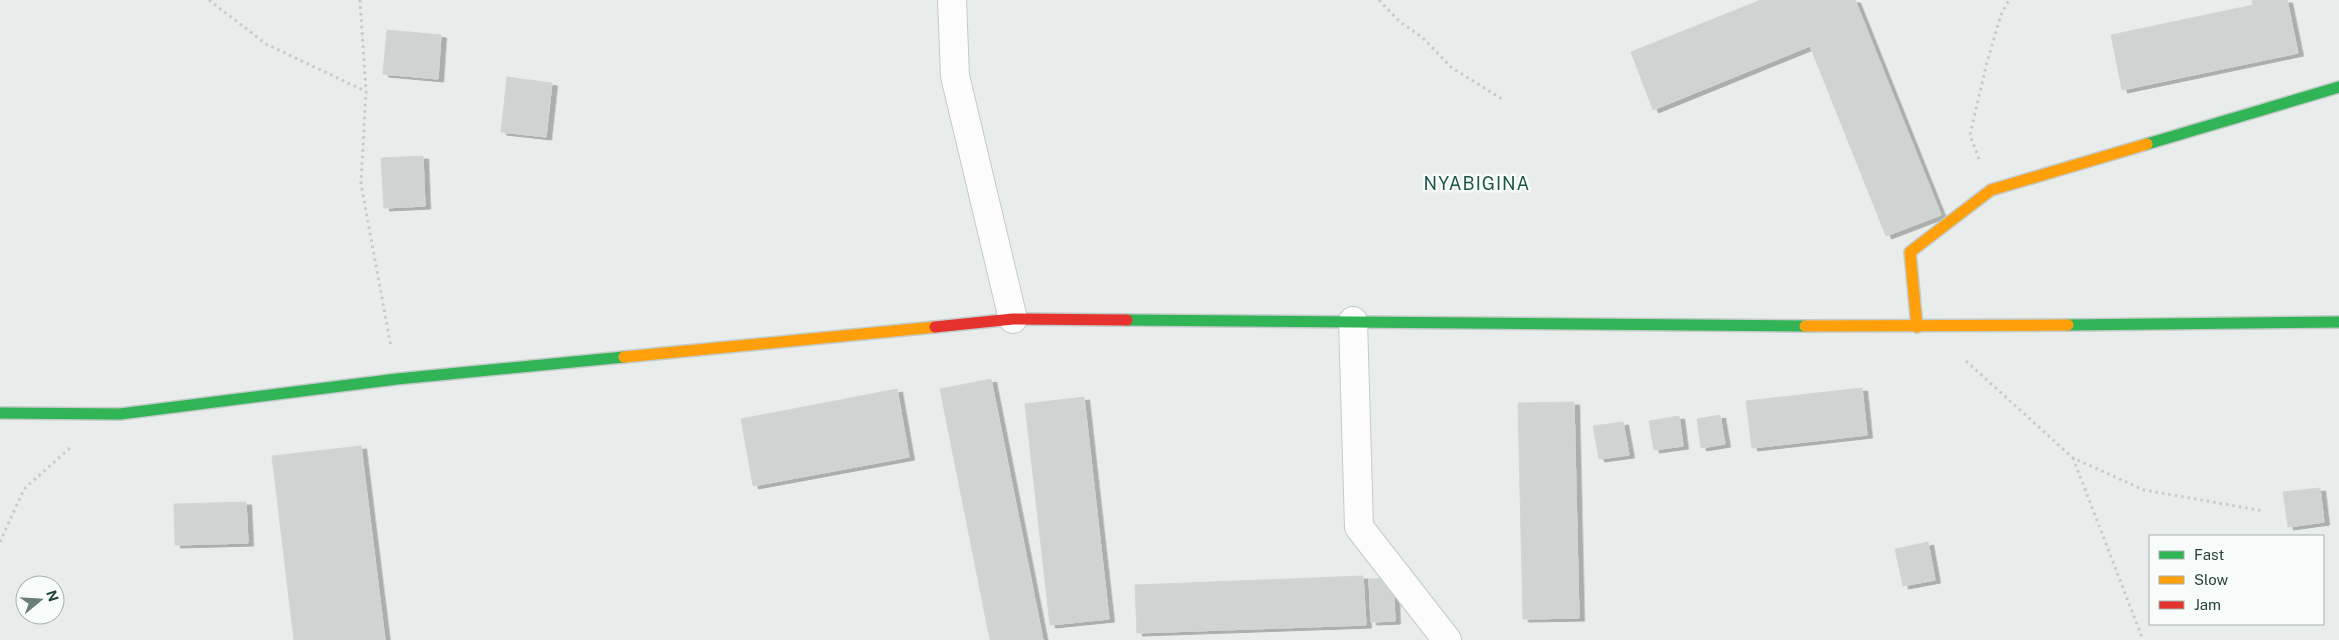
<svg xmlns="http://www.w3.org/2000/svg" width="2339" height="640" font-family="'Public Sans',sans-serif">
	<defs>
		<filter id="shadow"><feDropShadow dx="5.5" dy="3" stdDeviation="0" flood-color="#0004"/></filter>
	</defs>
	<rect width="100%" height="100%" fill="#e8edeb"/>
	<g fill="#cfd4d2" stroke="#d1d6d4" filter="url(#shadow)">
		<polygon points="1761,0 1855,0 1941,215 1886,236 1810,46 1653,110 1631,52"/>
		<polygon points="2252,0 2287,0 2298,53 2122,90 2111,35 2253,5"/>
		<polygon points="387,30 441,35 438,79 383,74"/>
		<polygon points="507,77 552,83 546,137 501,132"/>
		<polygon points="423,156 425,206 384,208 381,158"/>
		<polygon points="991,379 1043,640 990,640 940,389"/>
		<polygon points="1862,388 1867,435 1752,448 1746,401"/>
		<polygon points="897,389 909,457 753,486 741,419"/>
		<polygon points="1084,397 1109,619 1050,625 1025,404"/>
		<polygon points="1574,402 1579,618 1523,619 1518,403"/>
		<polygon points="1720,415 1725,444 1701,448 1697,419"/>
		<polygon points="1679,416 1683,446 1654,450 1649,421"/>
		<polygon points="1623,422 1629,455 1599,459 1593,426"/>
		<polygon points="361,446 385,640 294,640 272,456"/>
		<polygon points="2320,488 2324,522 2288,527 2283,492"/>
		<polygon points="246,502 248,543 175,545 174,504"/>
		<polygon points="1928,542 1935,580 1903,586 1895,549"/>
		<polygon points="1363,576 1366,625 1137,633 1135,585"/>
		<polygon points="1393,578 1395,621 1371,622 1369,579"/>
	</g>
	<g fill="none" stroke-linecap="round" stroke-linejoin="round">
		<g stroke="#c5cac8" stroke-width="30">
			<g id="street">
				<polyline points="952,0 955,76 1013,319"/>
				<polyline points="1353,321 1359,527 1447,640"/>
			</g>
		</g>
		<g stroke="#c3cbc8" stroke-width="14">
			<g id="fast">
				<polyline points="2147,144 2339,87"/>
				<polyline points="1127,320 1805,326"/>
				<polyline points="2068,325 2339,322"/>
				<polyline points="0,413 120,414 397,379 624,357"/>
			</g>
		</g>
		<g stroke="#c3cbc8" stroke-width="14">
			<g id="slow">
				<polyline points="1805,326 2068,325"/>
				<polyline points="1917,327 1910,252 1991,190 2147,144"/>
				<polyline points="624,357 935,327"/>
			</g>
		</g>
		<g stroke="#c3cbc8" stroke-width="14">
			<polyline id="jam" points="935,327 1013,319 1127,320"/>
		</g>
		<g stroke="#c3ccca" stroke-width="3" stroke-dasharray="2.5 4" stroke-linecap="butt">
			<polyline points="209,0 266,44 365,91"/>
			<polyline points="360,0 366,91 361,184 391,347"/>
			<polyline points="1379,0 1400,22 1422,37 1452,68 1502,99"/>
			<polyline points="1979,159 1970,135 1987,62 2001,15 2009,0"/>
			<polyline points="1966,361 2073,458 2144,490 2264,511"/>
			<polyline points="2073,458 2143,640"/>
			<polyline points="0,542 24,489 70,448"/>
		</g>
		<use href="#street" stroke="#fcfcfc" stroke-width="28"/>
		<use href="#fast" stroke="#30b455" stroke-width="11"/>
		<use href="#slow" stroke="#ff9f0a" stroke-width="11"/>
		<use href="#jam" stroke="#e5322d" stroke-width="11"/>
	</g>
	<g text-anchor="middle" stroke-width="5" stroke-linejoin="round" paint-order="stroke">
		<g font-size="18" letter-spacing="1" fill="#1f5548" stroke="#f7fbf9">
			<text x="1477" y="190">NYABIGINA</text>
		</g>
	</g>
	<rect x="2149" y="535" width="175" height="90" fill="#f7fbf9" stroke="#a3b1ad"/>
	<rect x="2159" y="551" width="25" height="8" fill="#30b455" stroke="#a3b1ad"/>
	<text x="2194" y="560" font-size="15" fill="#24423a">Fast</text>
	<rect x="2159" y="576" width="25" height="8" fill="#ff9f0a" stroke="#a3b1ad"/>
	<text x="2194" y="585" font-size="15" fill="#24423a">Slow</text>
	<rect x="2159" y="601" width="25" height="8" fill="#e5322d" stroke="#a3b1ad"/>
	<text x="2194" y="610" font-size="15" fill="#24423a">Jam</text>
	<g transform="translate(40 600) rotate(72)"><circle r="24" fill="#f7fbf9" stroke="#a3b1ad"/>
	<path d="M0-4L9 19L0 12L-9 19Z" fill="#697e78"/>
	<text y="-8" font-size="14" font-weight="bold" text-anchor="middle" fill="#24423a">N</text>
	</g>
</svg>
